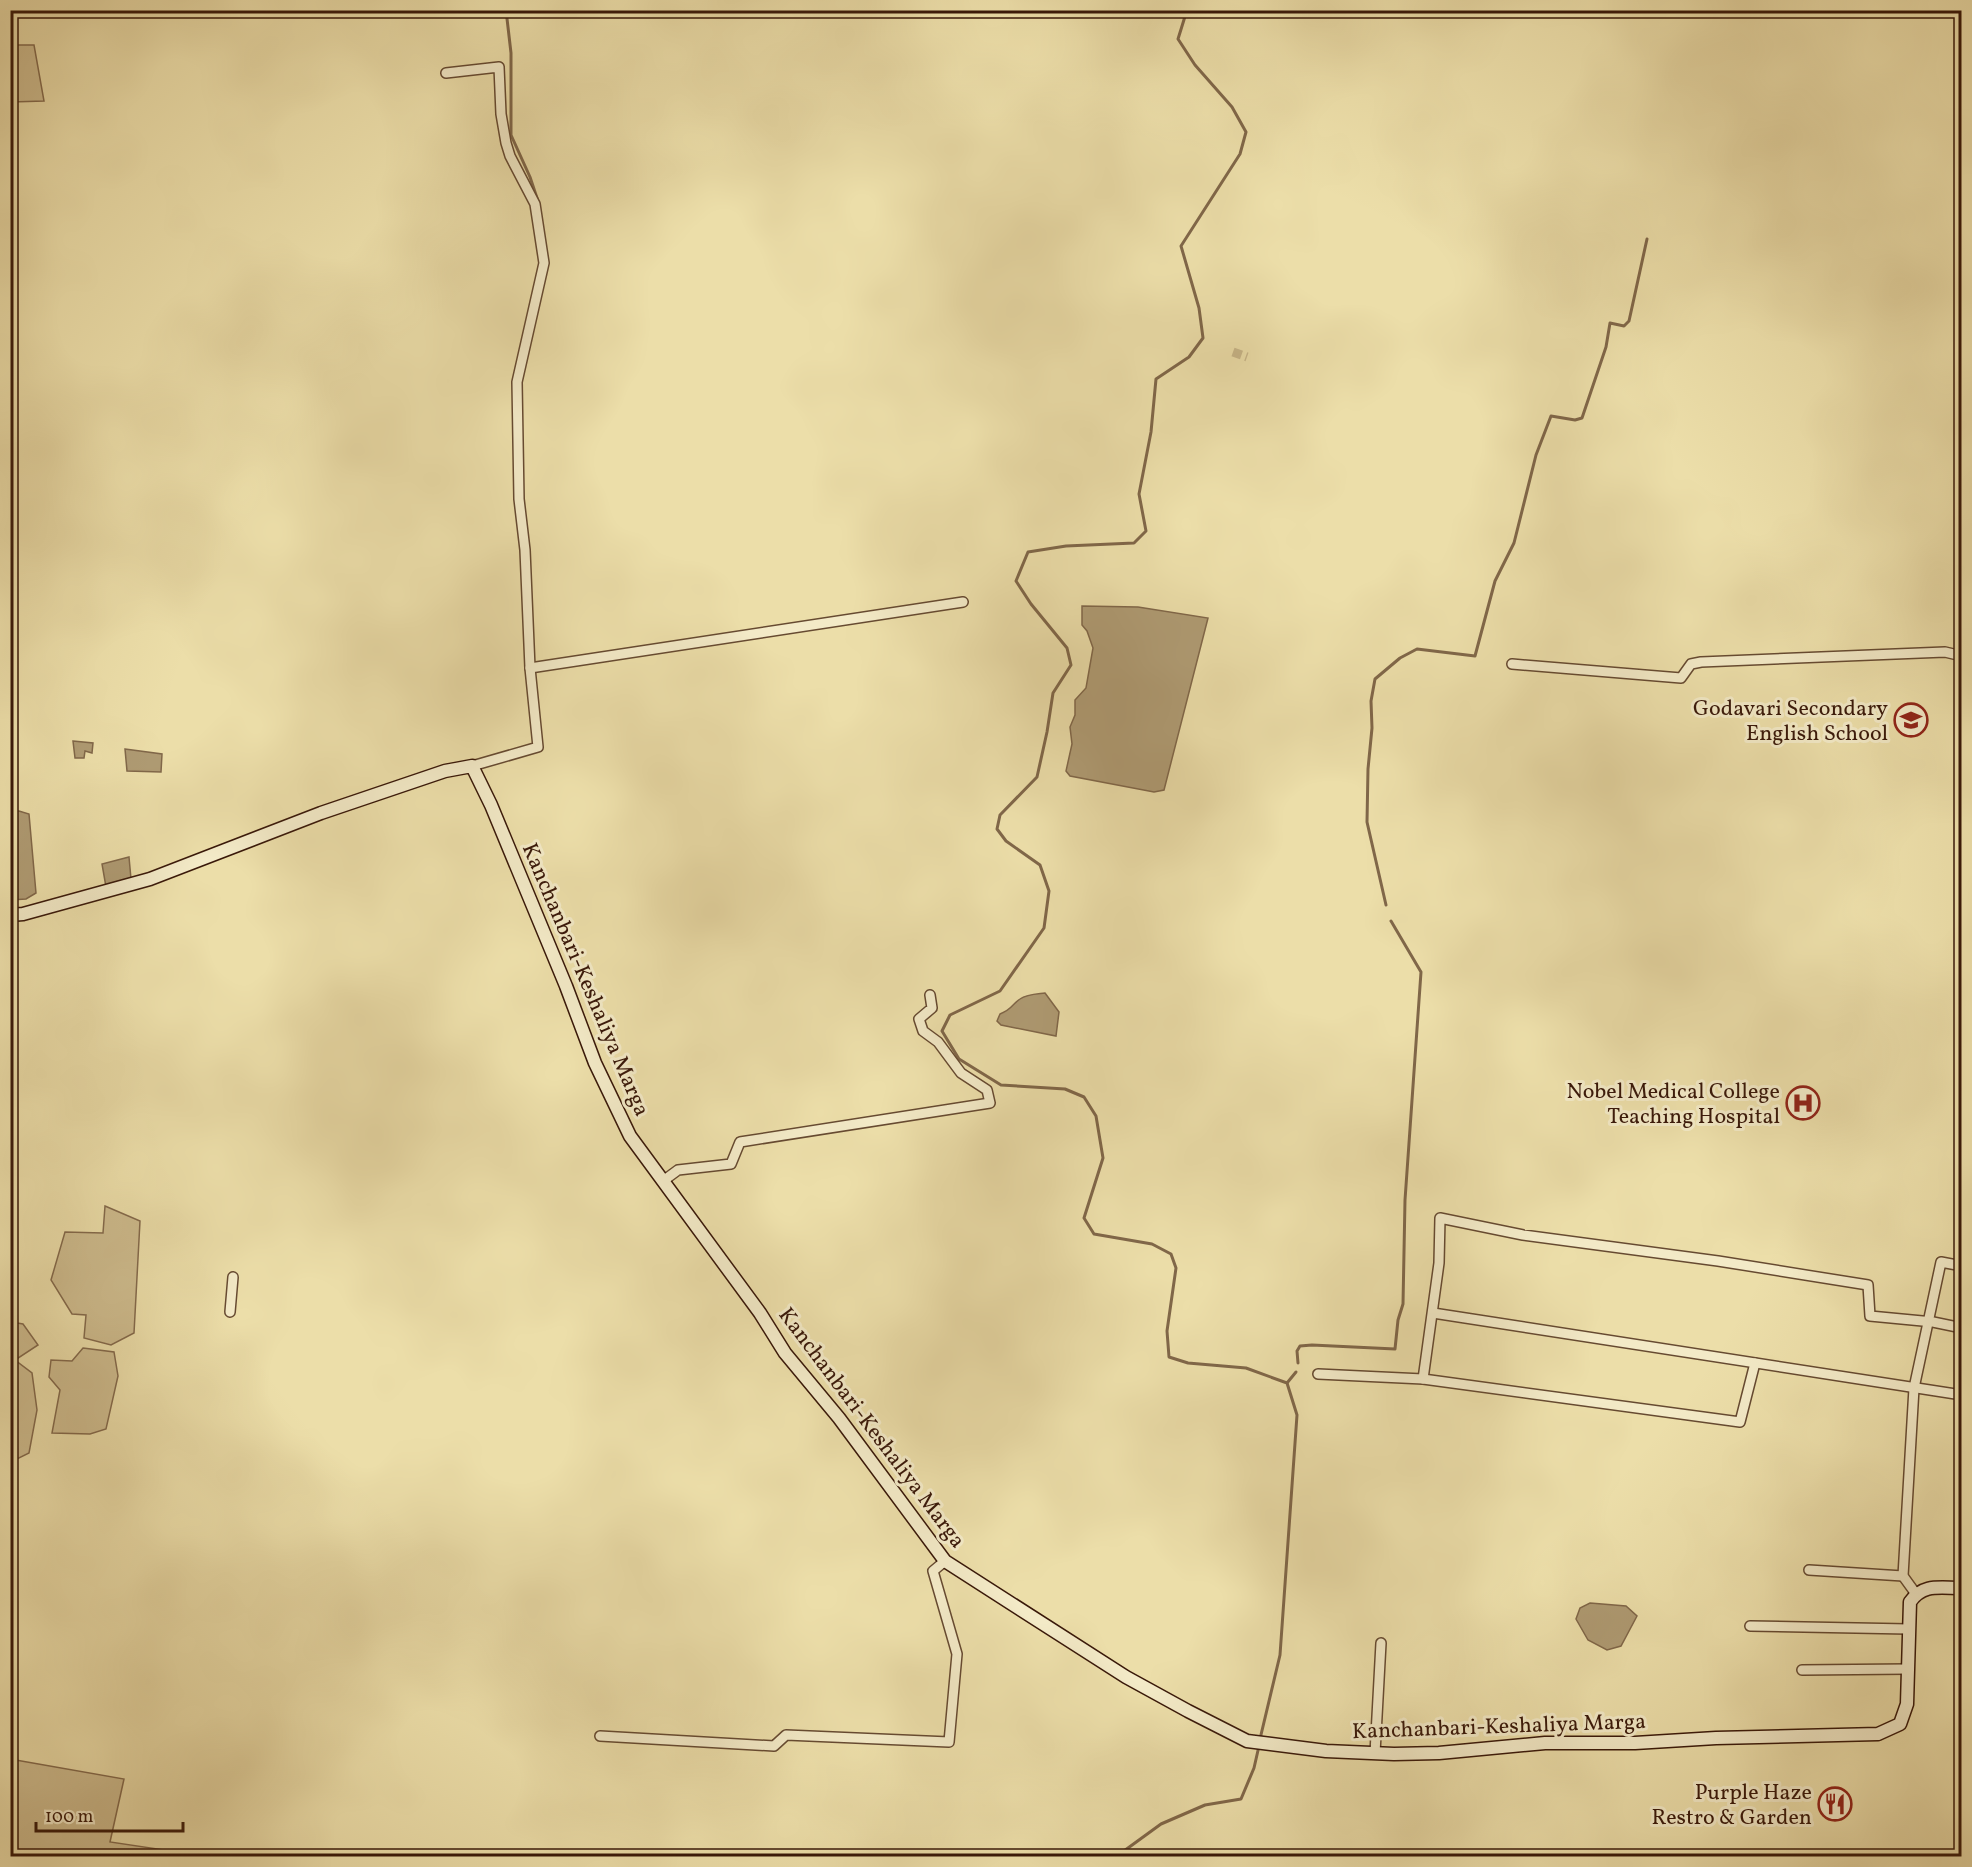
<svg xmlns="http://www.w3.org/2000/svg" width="1972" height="1867" font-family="Vollkorn,serif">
	<rect width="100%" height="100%" fill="#ecdea9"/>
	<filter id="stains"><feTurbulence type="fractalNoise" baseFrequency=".00333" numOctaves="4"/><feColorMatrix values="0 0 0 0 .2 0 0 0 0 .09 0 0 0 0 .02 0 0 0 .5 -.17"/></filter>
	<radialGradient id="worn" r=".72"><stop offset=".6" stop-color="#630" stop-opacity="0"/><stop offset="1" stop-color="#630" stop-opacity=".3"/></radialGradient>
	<g fill="#cebc8e" stroke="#846a4c" stroke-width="1.5">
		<polygon points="11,45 34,45 44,101 11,102"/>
		<polygon points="105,1206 140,1221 134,1333 111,1345 84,1338 86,1315 72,1314 51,1280 65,1232 103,1233"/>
		<polygon points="11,1322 23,1324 38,1345 15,1360 32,1373 37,1410 29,1453 15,1460 10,1457"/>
		<polygon points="83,1348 114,1352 118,1376 106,1429 90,1434 52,1433 60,1390 49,1377 51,1360 72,1361"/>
		<polygon points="10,1759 124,1779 110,1842 204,1856 11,1856"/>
	</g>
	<g fill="#af9b73" stroke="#806749" stroke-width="1.5">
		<polygon points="1082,606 1138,607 1208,618 1164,790 1154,792 1070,776 1066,771 1072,744 1070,727 1075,715 1075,700 1086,688 1093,648 1087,631 1082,625"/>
		<polygon points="73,741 93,743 92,753 85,751 84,758 75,758"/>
		<polygon points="125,749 162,754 161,772 127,771"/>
		<polygon points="10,811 19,811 29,814 36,893 26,899 11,900"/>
		<polygon points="129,857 131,879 106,887 102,864"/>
		<path d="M 1045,993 L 1059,1012 L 1056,1036 L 1001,1025 L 997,1021 L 1000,1014 C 1013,1009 1011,1005 1020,999 C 1027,994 1037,994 1045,993 Z"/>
		<polygon points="1590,1603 1626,1606 1637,1616 1621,1646 1607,1650 1588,1640 1576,1619 1580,1608"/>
	</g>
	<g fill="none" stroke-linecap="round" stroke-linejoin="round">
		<g stroke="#806749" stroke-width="3">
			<polyline points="506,10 511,53 511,135 530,177 537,198"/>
			<polyline points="1187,10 1178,39 1195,65 1232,107 1246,132 1240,154 1181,246 1199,308 1203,338 1189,357 1156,379 1151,432 1139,494 1146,531 1134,543 1066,546 1028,552 1016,581 1031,604 1067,648 1071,665 1053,693 1047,732 1037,777 1000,815 997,829 1006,841 1040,865 1049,891 1044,928 1000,991 950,1015 942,1031 959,1059 1001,1085 1065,1089 1084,1097 1096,1116 1103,1158 1084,1218 1094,1234 1152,1244 1171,1254 1176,1268 1167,1331 1169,1357 1188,1363 1246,1368 1287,1383 1297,1415 1280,1655 1260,1739"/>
			<polyline points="1386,905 1367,822 1368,769 1372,728 1371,701 1375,679 1400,658 1417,649 1475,656 1495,581 1514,543 1536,455 1551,416 1575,420 1582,418 1606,347 1610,323 1624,326 1629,321 1647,239"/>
			<polyline points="1298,1363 1297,1351 1300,1346 1312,1345 1395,1349 1398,1320 1403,1304 1405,1200 1421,972 1391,921"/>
			<polyline points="1287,1383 1296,1372"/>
			<polyline points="1117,1856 1161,1824 1205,1805 1241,1799 1254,1768 1259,1746"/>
		</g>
		<polyline stroke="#c8b689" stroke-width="9" stroke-dasharray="9 4.5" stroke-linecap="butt" points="1233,352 1247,357"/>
		<g stroke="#664a31" stroke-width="12">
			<g id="street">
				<polyline points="446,73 499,67 501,114 506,143 510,156 535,204 544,263 517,382 519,499 525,550 530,668 538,747 472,766"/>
				<polyline points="1512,664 1681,678 1691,664 1701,662 1945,652 1962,656"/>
				<polyline points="530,668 963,602"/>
				<polyline points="663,1181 678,1170 731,1164 740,1142 990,1103 987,1090 961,1073 938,1042 923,1031 919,1019 932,1008 930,995"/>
				<polyline points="230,1312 233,1277"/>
				<polyline points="1433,1313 1962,1395"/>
				<polyline points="1318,1374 1423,1379 1740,1422 1755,1363"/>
				<polyline points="1423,1379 1439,1263 1440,1218 1523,1235 1718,1261 1868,1285 1870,1316 1933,1322 1962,1328"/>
				<polyline points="1809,1570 1903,1576"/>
				<polyline points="1916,1594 1903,1576 1914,1388 1941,1262 1962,1266"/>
				<polyline points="1750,1626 1908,1629"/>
				<polyline points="1802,1670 1908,1669"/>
				<polyline points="600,1736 774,1746 786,1735 949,1742 957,1654 933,1571 945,1561"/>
				<polyline points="1375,1753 1381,1643"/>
			</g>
		</g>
		<g stroke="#391809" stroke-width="15">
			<path id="secondary" d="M 10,915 L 23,914 L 150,879 L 321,813 L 445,771 L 472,766 L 491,805 L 566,986 L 595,1063 L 630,1136 L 760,1313 L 785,1353 L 839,1418 L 945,1561 L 1126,1677 L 1188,1711 L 1247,1741 L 1326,1751 L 1394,1754 L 1439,1753 L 1545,1743 L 1635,1743 L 1716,1738 L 1878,1734 L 1900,1724 L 1907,1704 L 1910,1602 C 1923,1583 1940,1588 1962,1588"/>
		</g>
		<use href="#street" stroke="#f3eac7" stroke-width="9"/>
		<use href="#secondary" stroke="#f3eac7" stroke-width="12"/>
	</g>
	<defs>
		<g id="school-ring" transform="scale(1.725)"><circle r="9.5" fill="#f3eac7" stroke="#8f2418" stroke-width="1.5"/><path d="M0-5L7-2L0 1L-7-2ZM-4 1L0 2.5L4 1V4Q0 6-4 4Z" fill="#8f2418"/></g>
		<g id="hospital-ring" transform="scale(1.725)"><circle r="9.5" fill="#f3eac7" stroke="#8f2418" stroke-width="1.5"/><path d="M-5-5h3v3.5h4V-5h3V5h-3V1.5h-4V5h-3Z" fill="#8f2418"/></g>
		<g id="restaurant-ring" transform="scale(1.725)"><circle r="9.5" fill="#f3eac7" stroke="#8f2418" stroke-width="1.5"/><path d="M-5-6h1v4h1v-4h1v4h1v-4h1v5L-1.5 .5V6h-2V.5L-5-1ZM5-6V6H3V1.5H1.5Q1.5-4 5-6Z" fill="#8f2418"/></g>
	</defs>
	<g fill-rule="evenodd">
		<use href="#school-ring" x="1911" y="720"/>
		<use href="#hospital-ring" x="1803" y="1103"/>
		<use href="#restaurant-ring" x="1835" y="1804"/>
	</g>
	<g text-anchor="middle" stroke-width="6" stroke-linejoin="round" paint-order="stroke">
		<g font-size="22" fill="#391809" stroke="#f3eac7" text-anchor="end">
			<text x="1888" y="715">Godavari Secondary<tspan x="1888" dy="25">English School</tspan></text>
			<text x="1780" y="1098">Nobel Medical College<tspan x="1780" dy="25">Teaching Hospital</tspan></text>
			<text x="1812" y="1799">Purple Haze<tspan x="1812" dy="25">Restro &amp; Garden</tspan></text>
		</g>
		<g font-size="22" fill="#391809" stroke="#f3eac7">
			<text transform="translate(587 979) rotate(67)" y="8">Kanchanbari-Keshaliya Marga</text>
			<text transform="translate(873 1427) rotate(53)" y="8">Kanchanbari-Keshaliya Marga</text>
			<text transform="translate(1499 1725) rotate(-2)" y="8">Kanchanbari-Keshaliya Marga</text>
		</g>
	</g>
	<rect width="1972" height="1867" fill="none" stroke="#ecdea9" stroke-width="36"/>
	<rect x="12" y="12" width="1948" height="1843" fill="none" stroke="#391809" stroke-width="3"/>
	<rect x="18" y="18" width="1936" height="1831" fill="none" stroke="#391809" stroke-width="1.5"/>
	<path d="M36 1822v9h147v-9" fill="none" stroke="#391809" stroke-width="3"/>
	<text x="45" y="1822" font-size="18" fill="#391809" stroke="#f3eac7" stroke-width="4.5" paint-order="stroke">100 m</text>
	<rect width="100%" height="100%" filter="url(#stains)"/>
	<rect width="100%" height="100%" fill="url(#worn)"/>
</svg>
